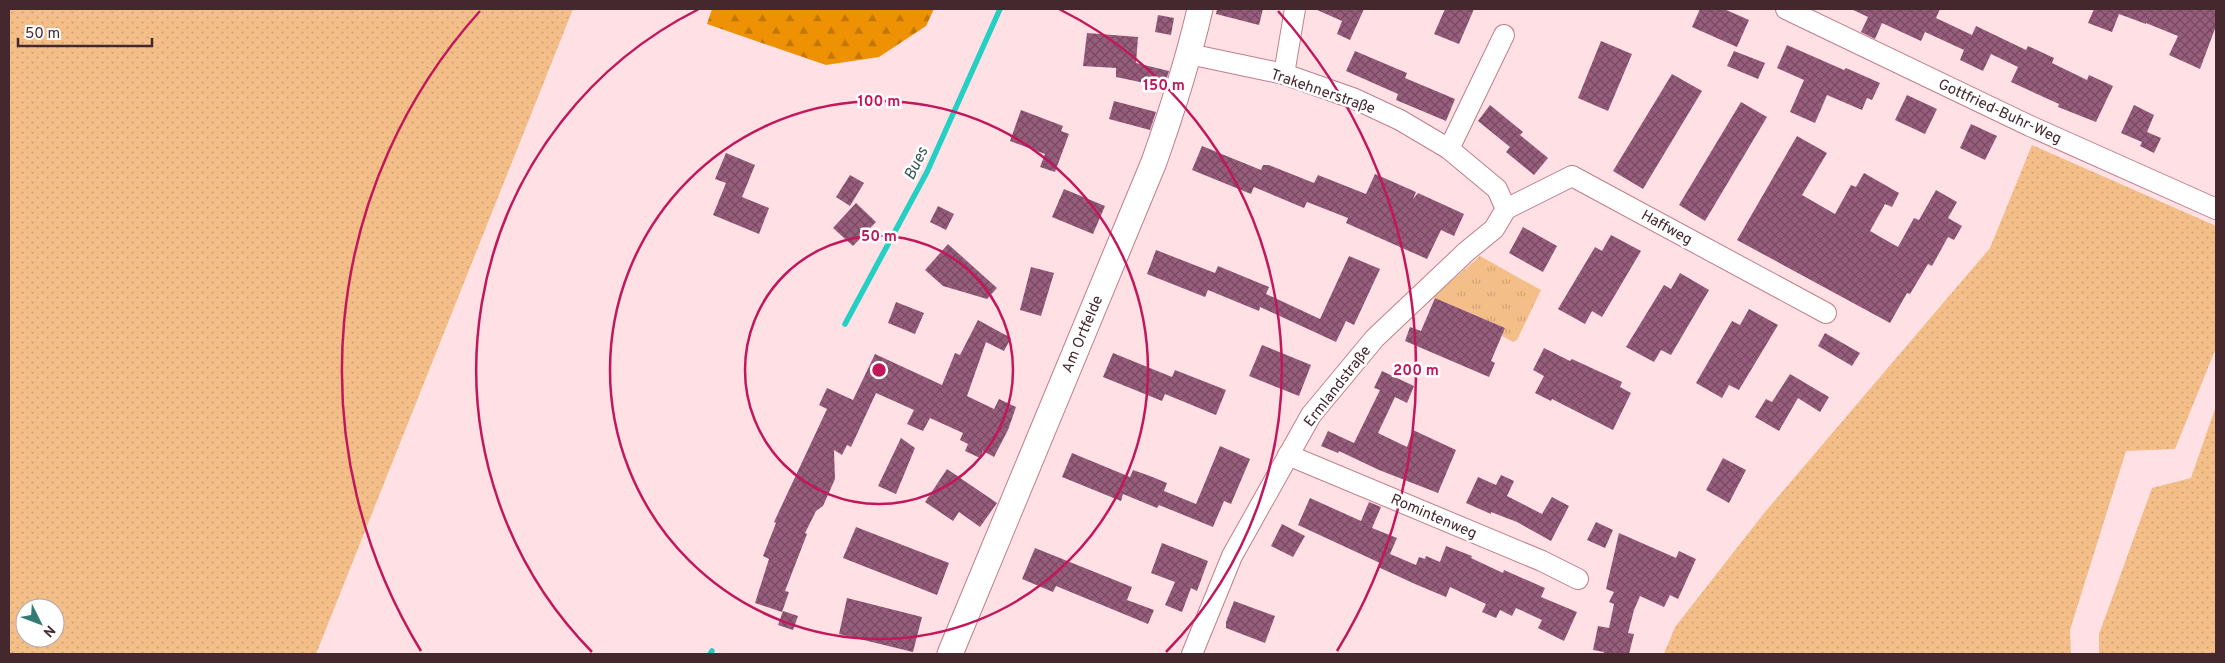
<svg xmlns="http://www.w3.org/2000/svg" width="2225" height="663" font-family="Overpass,sans-serif">
	<defs>
		<pattern id="grass-dots" width="8" height="8" patternUnits="userSpaceOnUse" patternTransform="scale(1.25)"><rect width="8" height="8" fill="#f3be88"/><path d="M2 2h.1M6 6h.1" fill="none" stroke="#d2a376" stroke-width="1.8" stroke-linecap="round"/></pattern>
		<pattern id="forest-firs" width="22" height="20" patternUnits="userSpaceOnUse" patternTransform="scale(1.25)"><rect width="22" height="20" fill="#ee9203"/><path d="M5 1l3.5 6h-7zM16 11l3.5 6h-7z" fill="#c27705"/></pattern>
		<pattern id="park-tufts" width="24" height="20" patternUnits="userSpaceOnUse" patternTransform="scale(1.25)"><rect width="24" height="20" fill="#f3be88"/><path d="M3 7l-1-3M5 7V3M7 7l1-3M15 17l-1-3M17 17v-4M19 17l1-3" fill="none" stroke="#d2a376"/></pattern>
		<pattern id="building-cross-hatch" width="8" height="8" patternUnits="userSpaceOnUse" patternTransform="scale(1.25)"><rect width="8" height="8" fill="#975d7c"/><path d="M0 0l8 8M0 8l8-8" fill="none" stroke="#764960"/></pattern>
	</defs>
	<rect width="100%" height="100%" fill="#ffe0e5"/>
	<g fill="url(#grass-dots)" fill-rule="evenodd">
		<path d="M 9,9 L 573,9 L 316,654 L 9,654 ZM 25,608 L 55,608 L 55,638 L 25,638 Z"/>
		<polygon points="2032,145 2216,226 2216,348 2175,449 2126,451 2070,630 2071,654 1664,654 1675,627 1765,512 1990,248"/>
		<polygon points="2216,406 2216,654 2099,654 2099,634 2152,488 2191,478"/>
	</g>
	<polygon fill="url(#forest-firs)" points="712,9 934,9 926,26 879,57 826,65 707,24"/>
	<polygon fill="url(#park-tufts)" points="1480,256 1541,290 1517,340 1513,342 1502,336 1505,328 1433,297"/>
	<g fill="none" stroke-linecap="round" stroke-linejoin="round">
		<g stroke="#23d0c3" stroke-width="5.5">
			<polyline points="845,324 927,172 1000,9"/>
			<polyline points="710,654 712,651"/>
		</g>
	</g>
	<g fill="url(#building-cross-hatch)">
		<polygon points="1217,9 1263,9 1259,25 1216,14"/>
		<polygon points="1315,9 1364,9 1350,40 1337,34 1342,21"/>
		<polygon points="1445,9 1474,9 1459,44 1434,34"/>
		<polygon points="1700,9 1724,9 1749,20 1737,47 1692,27"/>
		<polygon points="1851,9 1940,9 1936,18 1972,35 1976,26 2026,50 2028,46 2054,58 2052,63 2087,80 2089,75 2113,86 2096,122 2058,107 2059,104 2011,82 2018,67 1991,54 1983,71 1960,60 1964,50 1925,32 1921,41 1882,23 1875,39 1861,32 1868,17"/>
		<polygon points="2094,9 2216,9 2216,26 2200,69 2169,55 2178,36 2146,23 2146,24 2119,14 2112,32 2088,23"/>
		<polygon points="1158,15 1174,18 1171,35 1155,32"/>
		<polygon points="1087,33 1138,37 1136,63 1169,71 1164,87 1116,77 1116,68 1083,66"/>
		<polygon points="1601,41 1632,54 1608,111 1578,98"/>
		<polygon points="1787,45 1844,70 1846,68 1880,83 1872,100 1867,98 1862,110 1827,95 1815,123 1790,112 1804,80 1777,68"/>
		<polygon points="1355,51 1407,73 1405,78 1455,99 1446,121 1396,100 1398,94 1346,71"/>
		<polygon points="1734,51 1765,63 1758,79 1727,66"/>
		<polygon points="1672,74 1702,91 1643,189 1613,171"/>
		<polygon points="1907,95 1937,109 1925,134 1895,120"/>
		<polygon points="1114,101 1156,112 1150,130 1109,119"/>
		<polygon points="1741,102 1767,117 1705,221 1679,205"/>
		<polygon points="1490,105 1523,132 1520,135 1548,158 1534,175 1506,152 1510,147 1478,121"/>
		<polygon points="2134,105 2154,115 2147,132 2161,138 2154,153 2140,146 2142,142 2121,133"/>
		<polygon points="1021,110 1063,126 1061,131 1069,134 1055,172 1040,167 1045,154 1010,141"/>
		<polygon points="1971,124 1997,136 1985,160 1960,148"/>
		<polygon points="1797,136 1827,153 1802,195 1835,214 1851,185 1856,187 1864,173 1899,193 1892,207 1885,204 1870,231 1898,247 1914,218 1919,220 1936,190 1957,202 1948,218 1962,226 1954,240 1948,237 1932,266 1928,264 1910,294 1907,293 1890,323 1737,240"/>
		<polygon points="1202,146 1261,170 1263,165 1269,165 1314,183 1318,175 1366,194 1375,174 1416,192 1413,199 1418,193 1464,214 1454,236 1441,230 1427,259 1346,223 1348,218 1307,202 1304,208 1254,187 1251,194 1192,170"/>
		<polygon points="726,153 755,165 742,197 769,208 759,234 713,215 726,183 715,179"/>
		<polygon points="850,175 864,183 850,206 836,197"/>
		<polygon points="1064,189 1105,206 1093,234 1052,217"/>
		<polygon points="856,203 876,222 853,246 833,228"/>
		<polygon points="938,206 954,214 946,230 930,222"/>
		<polygon points="1523,227 1557,246 1543,272 1509,253"/>
		<polygon points="1611,235 1641,251 1602,317 1592,311 1585,324 1558,309 1595,247 1602,251"/>
		<polygon points="948,244 997,288 987,299 943,286 925,270"/>
		<polygon points="1156,250 1215,273 1218,266 1269,287 1266,294 1320,319 1349,256 1380,269 1354,325 1346,321 1336,342 1260,307 1259,311 1208,290 1205,297 1147,274"/>
		<polygon points="1031,267 1054,273 1041,316 1020,310"/>
		<polygon points="1680,273 1709,290 1671,355 1661,350 1654,362 1626,347 1664,285 1671,289"/>
		<polygon points="1435,298 1505,328 1491,361 1495,363 1489,377 1405,341 1410,327 1421,331"/>
		<polygon points="896,302 924,313 915,334 888,323"/>
		<polygon points="1749,309 1778,325 1739,390 1729,385 1722,398 1696,383 1732,321 1740,325"/>
		<polygon points="978,320 1011,338 1004,351 986,342 967,396 994,409 999,399 1016,407 1008,430 994,457 983,451 980,458 965,451 968,444 960,440 963,433 930,418 923,431 907,424 914,410 876,393 851,447 847,445 842,455 834,450 835,479 823,506 816,511 805,533 807,534 785,591 789,592 782,612 755,603 769,559 763,556 776,523 774,522 827,409 819,405 827,388 853,400 875,354 942,385 955,353 960,355"/>
		<polygon points="1825,333 1860,353 1852,366 1818,346"/>
		<polygon points="1262,345 1311,365 1299,396 1249,376"/>
		<polygon points="1544,348 1570,361 1572,359 1622,382 1620,387 1631,393 1613,430 1552,399 1551,401 1535,393 1544,376 1533,370"/>
		<polygon points="1113,353 1172,377 1175,370 1226,390 1216,415 1165,394 1162,401 1103,377"/>
		<polygon points="1382,371 1414,386 1407,403 1395,397 1378,433 1407,447 1413,430 1456,450 1438,493 1379,470 1339,451 1338,453 1321,446 1328,431 1354,443 1380,390 1374,388"/>
		<polygon points="1790,374 1829,397 1820,412 1798,398 1779,431 1755,417 1766,399 1772,402"/>
		<polygon points="901,438 915,448 896,494 878,486"/>
		<polygon points="1220,446 1250,459 1231,504 1224,501 1213,527 1159,505 1157,508 1123,494 1121,501 1062,477 1072,453 1130,477 1133,470 1150,476 1167,483 1164,491 1196,504"/>
		<polygon points="1723,458 1746,470 1729,503 1706,490"/>
		<polygon points="947,469 997,503 980,527 959,512 953,521 925,502"/>
		<polygon points="1501,475 1514,481 1507,496 1542,514 1552,497 1569,506 1551,541 1517,522 1491,512 1491,514 1466,503 1478,477 1496,485"/>
		<polygon points="1310,498 1361,521 1369,502 1381,507 1372,528 1397,538 1390,554 1416,565 1419,557 1425,559 1426,556 1440,562 1446,546 1472,556 1471,558 1503,573 1504,570 1545,588 1541,597 1577,612 1564,641 1538,628 1542,620 1516,608 1512,616 1500,610 1496,618 1482,612 1486,604 1450,587 1446,597 1415,584 1378,567 1380,563 1298,525"/>
		<polygon points="1596,522 1613,530 1605,548 1587,540"/>
		<polygon points="1282,524 1305,536 1293,557 1271,546"/>
		<polygon points="856,527 949,563 937,595 843,558"/>
		<polygon points="1619,533 1676,558 1679,551 1696,559 1678,599 1670,595 1664,607 1640,596 1634,610 1628,633 1634,634 1629,654 1603,654 1604,652 1593,650 1598,626 1609,628 1614,604 1609,602 1614,592 1606,589"/>
		<polygon points="1162,543 1208,561 1197,591 1191,588 1182,612 1165,605 1175,582 1151,573"/>
		<polygon points="1035,548 1132,587 1127,600 1154,610 1148,624 1056,586 1053,592 1022,579"/>
		<polygon points="847,598 922,617 913,652 839,634"/>
		<polygon points="1234,601 1275,616 1265,643 1226,628 1226,622"/>
		<polygon points="783,611 798,616 793,630 778,625"/>
	</g>
	<g fill="none" stroke-linecap="round" stroke-linejoin="round">
		<g stroke="#c17d8b" stroke-width="22">
			<g id="minor">
				<polyline points="1786,9 2030,126 2216,209"/>
				<polyline points="1189,54 1284,74 1355,99 1400,120 1449,149 1497,189 1506,209"/>
				<polyline points="1284,74 1295,9"/>
				<polyline points="1449,149 1504,35"/>
				<polyline points="1506,209 1572,176 1826,313"/>
				<polyline points="1288,455 1542,561 1578,579"/>
				<polyline points="1192,654 1232,556 1311,415 1375,338 1467,251 1494,229 1506,209"/>
			</g>
		</g>
		<g stroke="#c17d8b" stroke-width="27">
			<path id="major" d="M 950,654 L 1154,162 C 1172,111 1188,61 1200,9"/>
		</g>
		<use href="#minor" stroke="#fff" stroke-width="20"/>
		<use href="#major" stroke="#fff" stroke-width="25"/>
	</g>
	<g fill="none" stroke="#c2185b" stroke-width="2.5">
		<circle cx="879" cy="370" r="134"/>
		<circle cx="879" cy="370" r="269"/>
		<path d="M592 652A403 403 0 0 1 699 9M1059 9A403 403 0 0 1 1166 652"/>
		<path d="M421 651A537 537 0 0 1 480 11M1278 11A537 537 0 0 1 1337 651"/>
	</g>
	<g text-anchor="middle" stroke-width="5" stroke-linejoin="round" paint-order="stroke">
		<g font-size="15" fill="#44282e" stroke="#fff">
			<text transform="translate(1323 91) rotate(19)" y="5">Trakehnerstraße</text>
			<text transform="translate(2000 111) rotate(25)" y="5">Gottfried-Buhr-Weg</text>
			<text transform="translate(1667 227) rotate(29)" y="5">Haffweg</text>
			<text transform="translate(1082 334) rotate(-67)" y="5">Am Ortfelde</text>
			<text transform="translate(1337 386) rotate(-52)" y="5">Ermlandstraße</text>
			<text transform="translate(1434 516) rotate(23)" y="5">Romintenweg</text>
		</g>
		<g font-size="16" font-style="italic" fill="#365753" stroke="#fff">
			<text transform="translate(915 163) rotate(-64)" y="6">Bues</text>
		</g>
	</g>
	<circle cx="879" cy="370" r="8" fill="#c2185b" stroke="#fff" stroke-width="2.5"/>
	<g font-size="15" text-anchor="middle" font-weight="bold" fill="#c2185b" stroke="#fff" stroke-width="5" stroke-linejoin="round" paint-order="stroke">
		<text x="1164" y="90">150 m</text>
		<text x="879" y="106">100 m</text>
		<text x="879" y="241">50 m</text>
		<text x="1416" y="375">200 m</text>
	</g>
	<rect width="2225" height="663" fill="none" stroke="#44282e" stroke-width="20"/>
	<g transform="translate(40 623) rotate(132)"><circle r="24" fill="#ffffff" stroke="#b4a9ab"/>
	<path d="M0-4L9 19L0 12L-9 19Z" fill="#347b74"/>
	<text y="-8" font-size="14" font-weight="bold" text-anchor="middle" fill="#44282e">N</text>
	</g>
	<path d="M18 38v8h134v-8" fill="none" stroke="#44282e" stroke-width="2.5"/>
	<text x="25" y="38" font-size="15" fill="#44282e" stroke="#ffffff" stroke-width="4" paint-order="stroke">50 m</text>
</svg>
